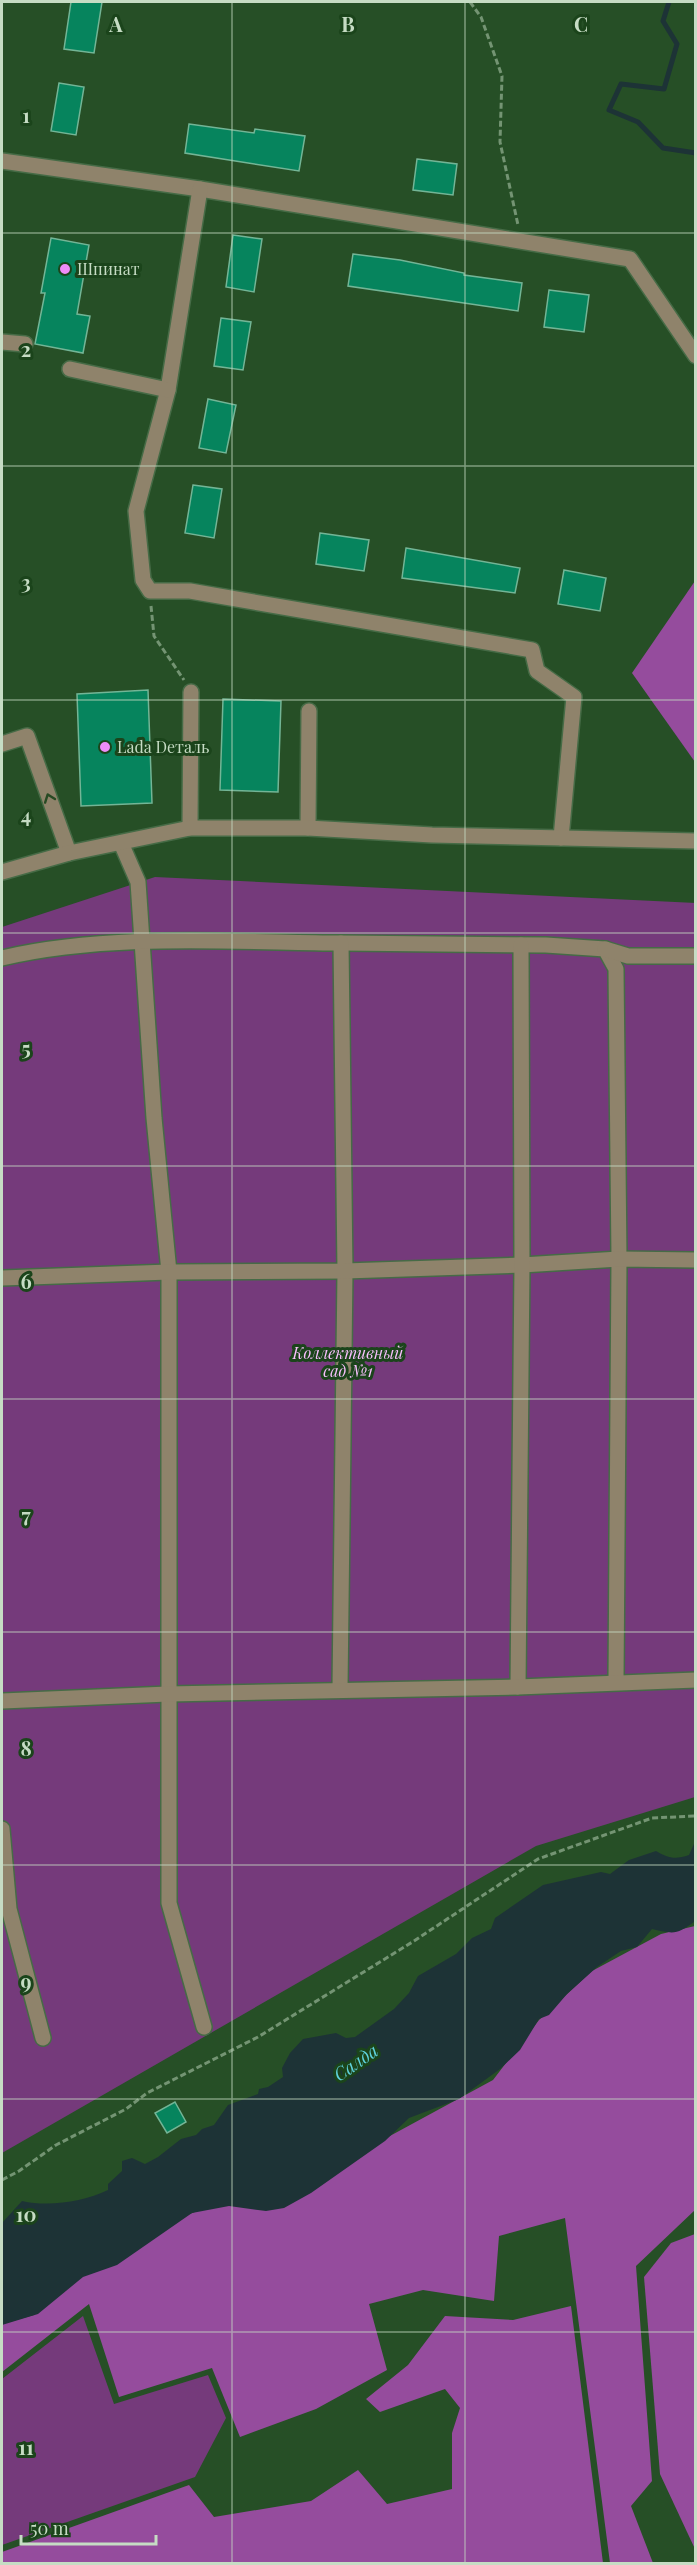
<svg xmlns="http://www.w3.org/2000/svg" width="697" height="2565" font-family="'Playfair Display',serif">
	<rect width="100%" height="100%" fill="#264f26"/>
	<g fill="#753a7b">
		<polygon points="155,877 696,903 695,1797 536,1846 2,2153 2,927"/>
		<polygon points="83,2316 114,2404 208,2375 226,2418 195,2477 2,2545 2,2379"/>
	</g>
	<g fill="#954c9d">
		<polygon points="695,581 695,762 632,673"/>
		<polygon points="695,1926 695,2210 636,2266 652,2481 631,2506 653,2563 610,2563 565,2218 499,2236 494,2301 423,2290 369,2304 387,2370 316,2409 240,2437 212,2368 119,2397 89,2304 2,2372 2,2324 34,2315 82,2275 182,2217 388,2137 493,2080 539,2020 592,1971 661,1934"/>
		<polygon points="695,2234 695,2549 660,2474 644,2277 671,2243"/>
		<polygon points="571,2306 603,2563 2,2563 2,2552 189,2485 214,2517 311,2501 358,2470 387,2504 452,2489 452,2433 460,2408 445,2389 380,2412 366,2399 408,2365 445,2316 513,2320"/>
	</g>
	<path fill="#1d3336" d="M 694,1844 L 695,1921 C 677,1935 674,1934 652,1929 L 637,1947 L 621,1951 L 597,1967 L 567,1994 L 549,2015 L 539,2019 L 520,2050 L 500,2069 L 459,2099 L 409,2118 L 385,2141 L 311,2193 L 284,2208 L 266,2211 L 229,2206 L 192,2213 L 117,2265 L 83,2277 L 38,2314 L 2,2325 L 2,2223 L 22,2201 C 49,2207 83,2202 108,2190 L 108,2184 L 122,2171 L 122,2161 L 132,2158 L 145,2164 L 158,2157 L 181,2139 L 196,2135 L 202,2129 L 214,2125 L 228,2105 L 258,2094 L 259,2089 L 268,2087 L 283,2077 L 282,2068 L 290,2053 L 303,2039 L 336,2033 L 346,2038 L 355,2037 L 394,2009 L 409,1993 L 418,1976 L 456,1954 L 472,1938 L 491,1929 L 495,1918 L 543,1885 L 601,1872 L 610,1874 L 629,1860 L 656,1851 C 668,1858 675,1860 689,1855 Z"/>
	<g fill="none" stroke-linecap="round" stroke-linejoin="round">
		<polyline stroke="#1d3336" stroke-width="5" points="669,2 663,21 677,44 664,89 621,84 609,110 638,122 663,148 696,153"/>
	</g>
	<g fill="#06845d" stroke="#73b596" stroke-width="1.5">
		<polygon points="71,2 102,2 94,53 64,49"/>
		<polygon points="59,83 84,87 76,135 51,131"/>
		<polygon points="189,124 254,133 255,129 305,136 299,171 185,153"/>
		<polygon points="417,159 457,164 453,195 413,190"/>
		<polygon points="233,235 262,239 254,292 226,287"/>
		<polygon points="51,238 89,245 77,314 90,316 83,353 35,344 45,293 41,293"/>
		<polygon points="353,254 400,260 464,273 464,275 522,283 518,311 348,286"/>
		<polygon points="549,290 589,295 584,332 544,327"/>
		<polygon points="221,318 251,322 243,370 214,366"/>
		<polygon points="208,399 236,405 226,453 199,448"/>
		<polygon points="193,485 222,489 214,538 185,533"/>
		<polygon points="320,533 369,540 364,571 316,564"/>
		<polygon points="406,548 520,568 515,593 402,578"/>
		<polygon points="564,570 606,578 600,611 558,604"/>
		<polygon points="148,690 152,803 81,806 77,694"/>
		<polygon points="223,699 281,701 278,792 220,790"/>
		<polygon points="175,2102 186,2122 167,2133 155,2113"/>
	</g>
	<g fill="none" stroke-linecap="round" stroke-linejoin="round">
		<g stroke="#466b46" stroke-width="18">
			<g id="minor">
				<polyline points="2,161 200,189 630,259 696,356"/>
				<polyline points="200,189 168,390 136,511 143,580 150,591 190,591 532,650 537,671 574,697 561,838"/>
				<polyline points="2,342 25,344"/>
				<polyline points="70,369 168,390"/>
				<polyline points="2,744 27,736 69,853"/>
				<polyline points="190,828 191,692"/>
				<polyline points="308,828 309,711"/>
				<polyline points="121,843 138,882 154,1118 169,1272 169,1903 204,2027"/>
				<polyline points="2,872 69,853 190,828 308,828 432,835 696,841"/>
				<polyline points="341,943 546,945 605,949 616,969 619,1259 616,1682"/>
				<polyline points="605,949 628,956 696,956"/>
				<path d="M 2,958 C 108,933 231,942 341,943 L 345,1271 L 340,1689"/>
				<polyline points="2,1278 169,1272 345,1271 522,1265 619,1259 696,1260"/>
				<polyline points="518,1687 522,1265 521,945"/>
				<polyline points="2,1701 168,1694 518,1687 696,1680"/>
				<polyline points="2,1829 9,1909 43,2038"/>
			</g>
		</g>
		<g stroke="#749473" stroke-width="3" stroke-dasharray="6 3" stroke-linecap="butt">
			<polyline points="470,2 481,17 502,76 500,142 518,225"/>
			<polyline points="151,606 154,636 184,680"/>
			<polyline points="2,2180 19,2171 56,2145 126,2109 147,2093 258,2037 414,1941 538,1859 652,1818 696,1816"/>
		</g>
		<use href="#minor" stroke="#8f836b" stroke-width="15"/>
	</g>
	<defs><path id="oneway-chevron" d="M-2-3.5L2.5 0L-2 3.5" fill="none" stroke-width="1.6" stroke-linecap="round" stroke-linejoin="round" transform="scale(1.5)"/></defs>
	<use stroke="#274a23" href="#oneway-chevron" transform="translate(49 798) rotate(-110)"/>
	<path fill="none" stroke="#c6dcc4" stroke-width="1.5" stroke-opacity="0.55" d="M 232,2 L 232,2564M 465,2 L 465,2564M 2,233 L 696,233M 2,466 L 696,466M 2,700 L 696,700M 2,933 L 696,933M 2,1166 L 696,1166M 2,1399 L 696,1399M 2,1632 L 696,1632M 2,1865 L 696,1865M 2,2099 L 696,2099M 2,2332 L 696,2332"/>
	<g fill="#ee8cf8" stroke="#1b441b" stroke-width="2">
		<circle cx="65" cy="269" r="6"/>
		<circle cx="105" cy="747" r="6"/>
	</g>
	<g text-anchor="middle" stroke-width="6" stroke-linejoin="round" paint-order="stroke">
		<g font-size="16" fill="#c6dcc4" stroke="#1b441b" text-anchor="start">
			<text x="77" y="275">Шпинат</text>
			<text x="117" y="753">Lada Dеталь</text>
		</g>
		<g font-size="16" font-style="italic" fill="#f9bffe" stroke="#1b441b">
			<text x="348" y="1359">Коллективный<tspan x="348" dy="18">сад №1</tspan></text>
		</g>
		<g font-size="18" font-style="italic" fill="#5fd2dd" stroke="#1b441b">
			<text transform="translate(356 2063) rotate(-35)" y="6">Салда</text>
		</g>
	</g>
	<g font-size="20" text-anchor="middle" font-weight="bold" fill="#c6dcc4" stroke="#1b441b" stroke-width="6" stroke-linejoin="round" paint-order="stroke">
		<text x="116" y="32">A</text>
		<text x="348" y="32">B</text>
		<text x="581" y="32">C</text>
		<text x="26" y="123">1</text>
		<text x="26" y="357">2</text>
		<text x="26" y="590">3</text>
		<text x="26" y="823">4</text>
		<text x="26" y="1056">5</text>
		<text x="26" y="1289">6</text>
		<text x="26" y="1523">7</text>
		<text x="26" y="1756">8</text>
		<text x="26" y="1989">9</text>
		<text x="26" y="2222">10</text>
		<text x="26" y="2455">11</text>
	</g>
	<rect width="697" height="2565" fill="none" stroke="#c6dcc4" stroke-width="6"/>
	<path d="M21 2535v9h135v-9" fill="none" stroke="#c6dcc4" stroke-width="3"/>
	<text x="30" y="2535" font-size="18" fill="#c6dcc4" stroke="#1b441b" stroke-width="4.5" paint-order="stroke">50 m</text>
</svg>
